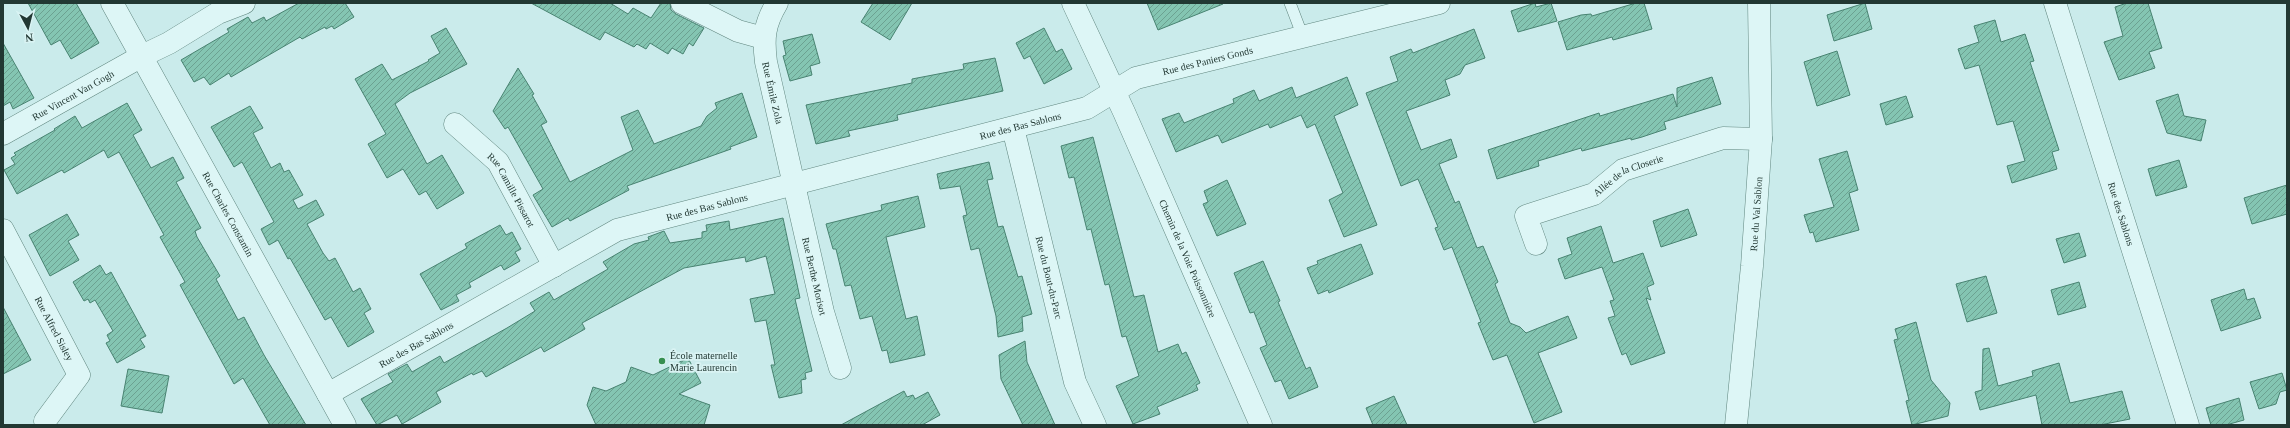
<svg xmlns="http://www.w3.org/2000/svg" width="2290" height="428" font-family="Georgia,serif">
	<defs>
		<pattern id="building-hatch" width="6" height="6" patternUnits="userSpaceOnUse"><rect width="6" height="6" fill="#84c5b2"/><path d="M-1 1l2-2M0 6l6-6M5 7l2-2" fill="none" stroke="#6ca191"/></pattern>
	</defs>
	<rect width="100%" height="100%" fill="#caebeb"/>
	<g fill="url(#building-hatch)" stroke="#488371">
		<polygon points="28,3 76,3 99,43 71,59 60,40 51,45"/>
		<polygon points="299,3 345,3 354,17 334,29 332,26 326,29 325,27 302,39 300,37 231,77 229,73 210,85 204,77 194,82 181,60 229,32 227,29 248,17 252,23 264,17 266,21"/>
		<polygon points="531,3 610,3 628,14 633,8 651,18 661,3 670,3 671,10 676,14 704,28 693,46 689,43 683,54 672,48 668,54 650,43 646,49 637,44 634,47 605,32 600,40"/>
		<polygon points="873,3 912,3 890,40 861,22"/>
		<polygon points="1147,3 1223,3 1223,4 1158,30"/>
		<polygon points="1535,3 1536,7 1551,3 1557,21 1518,32 1511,11"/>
		<polygon points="1636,3 1644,3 1652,29 1613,40 1612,37 1567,50 1558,22 1581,15 1591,14 1592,16"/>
		<polygon points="1865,3 1872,29 1834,41 1827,15"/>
		<polygon points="2127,3 2148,3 2162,48 2149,52 2155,68 2119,80 2104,42 2123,36 2115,7"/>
		<polygon points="1995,20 2001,42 2025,34 2034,61 2030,62 2059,150 2052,152 2057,169 2012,183 2007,166 2025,161 2013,121 1997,125 1979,65 1965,69 1958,49 1979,42 1974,26"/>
		<polygon points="446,28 467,64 410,93 395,104 427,164 442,155 464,193 437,209 426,191 419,195 403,169 387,178 368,144 386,134 355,79 382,64 392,80 429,61 428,60 440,53 431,36"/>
		<polygon points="1044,28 1056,52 1062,49 1072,69 1044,84 1030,56 1024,59 1016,43"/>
		<polygon points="1474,29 1485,58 1465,65 1460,74 1445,80 1450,95 1406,111 1421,150 1451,139 1457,157 1439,164 1455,203 1459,201 1477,248 1483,246 1498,282 1495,284 1510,323 1520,327 1526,333 1568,316 1577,338 1538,353 1562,412 1534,423 1507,355 1493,360 1478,323 1481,322 1452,247 1444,250 1435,228 1438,227 1418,179 1401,186 1366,93 1398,81 1390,57 1411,49 1413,53"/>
		<polygon points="812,34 820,63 810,66 812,75 790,81 783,56 786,55 783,41"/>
		<polygon points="3,43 34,98 13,109 10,102 3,106"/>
		<polygon points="1837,51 1850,95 1817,106 1804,62"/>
		<polygon points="995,58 1003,91 897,115 898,120 848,131 850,136 816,144 806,105 912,83 912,79 964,69 963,64"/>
		<polygon points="518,68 534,94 532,95 547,122 541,125 570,182 633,150 621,117 638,110 654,144 701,126 707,116 717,108 715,103 742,93 757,137 730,147 731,149 627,186 629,190 570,221 568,218 552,227 533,195 543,189 508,127 505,129 493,111"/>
		<polygon points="1347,77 1358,105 1334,116 1377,225 1344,237 1329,200 1343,193 1315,124 1307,128 1301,115 1270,128 1268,124 1222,143 1218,135 1176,152 1162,119 1179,113 1184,123 1234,103 1233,99 1254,90 1259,101 1292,87 1296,98"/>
		<polygon points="1712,77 1721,104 1664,122 1666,129 1642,137 1631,140 1631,138 1582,151 1581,148 1538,161 1539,166 1497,179 1488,150 1599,113 1600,116 1673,94 1677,107 1677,88"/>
		<polygon points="2178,94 2184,116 2206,120 2201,141 2167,133 2156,101"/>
		<polygon points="1906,96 1913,117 1886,125 1880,104"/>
		<polygon points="127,103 142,130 133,135 151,168 173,157 184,178 176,182 201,228 195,231 197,237 220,276 216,279 238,320 244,317 264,355 306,425 270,425 243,378 234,384 180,285 185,282 160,237 164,235 119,152 108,158 104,150 64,173 62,170 17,194 4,170 15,164 11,158 16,155 14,153 55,130 54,129 75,116 82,128"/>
		<polygon points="250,106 263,128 253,133 271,168 280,163 284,172 289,170 303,195 293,200 298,209 316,200 324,215 307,224 323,253 329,261 335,258 353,292 360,288 371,309 364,313 374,332 348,347 331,317 325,320 290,258 288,259 278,240 269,245 261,229 274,222 242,162 234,167 211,127"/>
		<polygon points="1093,137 1134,297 1144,295 1158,352 1178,344 1182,354 1186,352 1200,383 1196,385 1198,390 1157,407 1160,414 1133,424 1116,386 1139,376 1126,336 1122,337 1109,284 1105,285 1091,229 1087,230 1074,177 1069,178 1061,146"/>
		<polygon points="1847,151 1858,190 1849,193 1859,230 1816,242 1813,232 1810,233 1804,215 1834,207 1819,159"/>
		<polygon points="2179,160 2187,187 2156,196 2148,169"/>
		<polygon points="989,162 993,179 987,180 998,227 1003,226 1018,277 1022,276 1032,314 1022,317 1023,331 998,337 996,316 979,248 971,250 963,216 967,215 960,186 940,189 937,174"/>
		<polygon points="1227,180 1246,224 1217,236 1203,204 1208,202 1204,191"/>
		<polygon points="2287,185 2287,214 2252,224 2244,198"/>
		<polygon points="918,196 925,227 886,237 906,319 917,316 925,355 890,363 887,350 882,351 872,316 860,319 851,285 845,286 836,249 833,249 826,224 882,210 881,205"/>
		<polygon points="1688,209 1697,235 1661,247 1653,221"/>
		<polygon points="67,214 79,235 68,241 79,260 50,276 29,235"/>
		<polygon points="783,218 800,298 795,299 812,371 805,373 806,379 801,380 802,393 779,398 771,365 775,365 766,320 755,322 750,299 775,294 766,256 746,262 745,257 684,268 582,323 585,329 544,352 541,347 486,377 482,371 473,375 472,373 436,392 441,402 402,424 397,415 377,425 361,399 393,382 388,374 407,364 412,372 440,356 444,363 507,328 535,311 530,303 549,292 554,300 608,269 603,262 634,244 649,240 648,237 664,231 670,243 702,238 702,232 707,231 706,225 729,221 730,230"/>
		<polygon points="500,225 506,235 512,232 521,249 515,252 520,261 504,270 501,265 469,283 471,287 456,295 459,301 441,310 420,274 467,248 465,244"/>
		<polygon points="1601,226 1613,263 1643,253 1654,284 1647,287 1651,300 1646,298 1665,353 1631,365 1626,353 1622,355 1608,318 1615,316 1610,301 1614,300 1602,267 1565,279 1558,259 1572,254 1567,238"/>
		<polygon points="2079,233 2086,256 2064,263 2056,239"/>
		<polygon points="1361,244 1373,274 1329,293 1328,290 1318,294 1307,268 1318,264 1317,261"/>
		<polygon points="1263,261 1280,301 1278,302 1306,369 1310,367 1318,387 1289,399 1281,380 1275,382 1260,348 1267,345 1254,312 1250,313 1234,273"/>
		<polygon points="100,265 106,275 111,272 146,336 140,339 145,347 117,363 106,343 110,341 107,335 113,331 95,300 90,303 88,299 84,301 73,282"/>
		<polygon points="1986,276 1997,313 1967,322 1956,284"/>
		<polygon points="2079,282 2086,307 2058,315 2051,290"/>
		<polygon points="2244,289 2247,300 2254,298 2261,318 2221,331 2211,300"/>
		<polygon points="3,307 31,360 3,374"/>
		<polygon points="1916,322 1931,380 1950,403 1948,416 1912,425 1906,401 1909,400 1894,340 1898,339 1895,329"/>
		<polygon points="1025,341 1027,362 1055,425 1023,425 1001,379 999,355"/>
		<polygon points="1989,348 1998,386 2033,376 2032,371 2059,363 2070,403 2122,391 2130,419 2100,425 2042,425 2036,395 1980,410 1975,392 1982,390 1983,349"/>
		<polygon points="688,358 701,383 679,394 710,405 704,425 596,425 587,405 593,387 606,391 626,382 631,367 653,375"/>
		<polygon points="128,369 169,376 162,413 121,406"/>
		<polygon points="2282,373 2287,390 2280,392 2276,404 2259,409 2250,382"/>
		<polygon points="904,391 907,397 913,395 915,399 928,392 940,415 922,425 841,425"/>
		<polygon points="1394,396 1407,425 1373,425 1366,408"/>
		<polygon points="2239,398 2244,420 2226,425 2211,425 2206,408"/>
	</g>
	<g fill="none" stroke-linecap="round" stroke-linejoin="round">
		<g stroke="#60867f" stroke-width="12">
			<polyline id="lane" points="1290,3 1303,37"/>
		</g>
		<g stroke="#60867f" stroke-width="23">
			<g id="street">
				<path id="s1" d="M 112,3 L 345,425"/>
				<polyline points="682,3 738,31 763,38"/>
				<path id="s2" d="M 777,3 C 764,25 763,38 766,62 L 823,312 L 840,368"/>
				<path id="s3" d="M 1073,3 L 1124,112 L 1261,425"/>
				<path id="s4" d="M 2055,3 L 2188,425"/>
				<path id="s5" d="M 455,124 L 498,162 L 554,266"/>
				<path id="s6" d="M 1013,128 L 1075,382 L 1095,425"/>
				<path id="s7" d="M 3,134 L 142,56 L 169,43 L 218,13 L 244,3"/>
				<path id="s8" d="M 3,230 L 79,375 L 45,421"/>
				<path id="s9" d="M 1536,244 L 1526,216 L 1594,194 L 1623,170 L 1723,138 L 1761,139"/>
				<path id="s10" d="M 328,394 L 617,230 L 1087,108 L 1136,78 L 1439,3"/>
				<path id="s11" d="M 1736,425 L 1752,266 L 1761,139 L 1759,3"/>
			</g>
		</g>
		<use href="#lane" stroke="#ddf6f6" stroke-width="11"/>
		<use href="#street" stroke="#ddf6f6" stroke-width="22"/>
	</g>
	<circle fill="#368f50" stroke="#d9f3f3" stroke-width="1.5" cx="662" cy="361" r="4"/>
	<g text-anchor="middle" stroke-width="3.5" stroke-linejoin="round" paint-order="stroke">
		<g font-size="10" fill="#223833" stroke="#d9f3f3">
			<text dy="4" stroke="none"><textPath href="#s10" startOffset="949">Rue des Paniers Gonds</textPath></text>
			<text dy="4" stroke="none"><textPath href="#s2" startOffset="93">Rue Émile Zola</textPath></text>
			<text dy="4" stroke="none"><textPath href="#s7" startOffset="80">Rue Vincent Van Gogh</textPath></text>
			<text dy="4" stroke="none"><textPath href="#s10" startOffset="749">Rue des Bas Sablons</textPath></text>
			<text dy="4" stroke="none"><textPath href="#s9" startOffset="141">Allée de la Closerie</textPath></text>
			<text dy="4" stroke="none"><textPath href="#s5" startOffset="88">Rue Camille Pissarot</textPath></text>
			<text dy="4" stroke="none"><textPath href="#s10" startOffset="425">Rue des Bas Sablons</textPath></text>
			<text dy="4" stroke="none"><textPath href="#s1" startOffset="241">Rue Charles Constantin</textPath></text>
			<text dy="4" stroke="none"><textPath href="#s11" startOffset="212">Rue du Val Sablon</textPath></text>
			<text dy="4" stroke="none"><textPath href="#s4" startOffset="221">Rue des Sablons</textPath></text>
			<text dy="4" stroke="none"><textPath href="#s3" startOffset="280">Chemin de la Voie Poissonnière</textPath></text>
			<text dy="4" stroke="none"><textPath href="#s2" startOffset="281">Rue Berthe Morisot</textPath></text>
			<text dy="4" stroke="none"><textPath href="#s6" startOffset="154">Rue du Bout-du-Parc</textPath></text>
			<text dy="4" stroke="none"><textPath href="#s8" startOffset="111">Rue Alfred Sisley</textPath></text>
			<text dy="4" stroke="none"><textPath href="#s10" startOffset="101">Rue des Bas Sablons</textPath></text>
		</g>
		<g font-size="10" fill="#223833" stroke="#d9f3f3" text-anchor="start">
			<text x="670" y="359">École maternelle<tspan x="670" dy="12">Marie Laurencin</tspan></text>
		</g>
	</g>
	<rect width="2290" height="428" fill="none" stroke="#223833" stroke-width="8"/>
	<g transform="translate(28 28) rotate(173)" stroke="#d9f3f3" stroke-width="3" paint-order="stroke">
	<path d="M0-3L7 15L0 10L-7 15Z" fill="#223833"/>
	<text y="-6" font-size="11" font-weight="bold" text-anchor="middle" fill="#223833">N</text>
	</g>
</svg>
